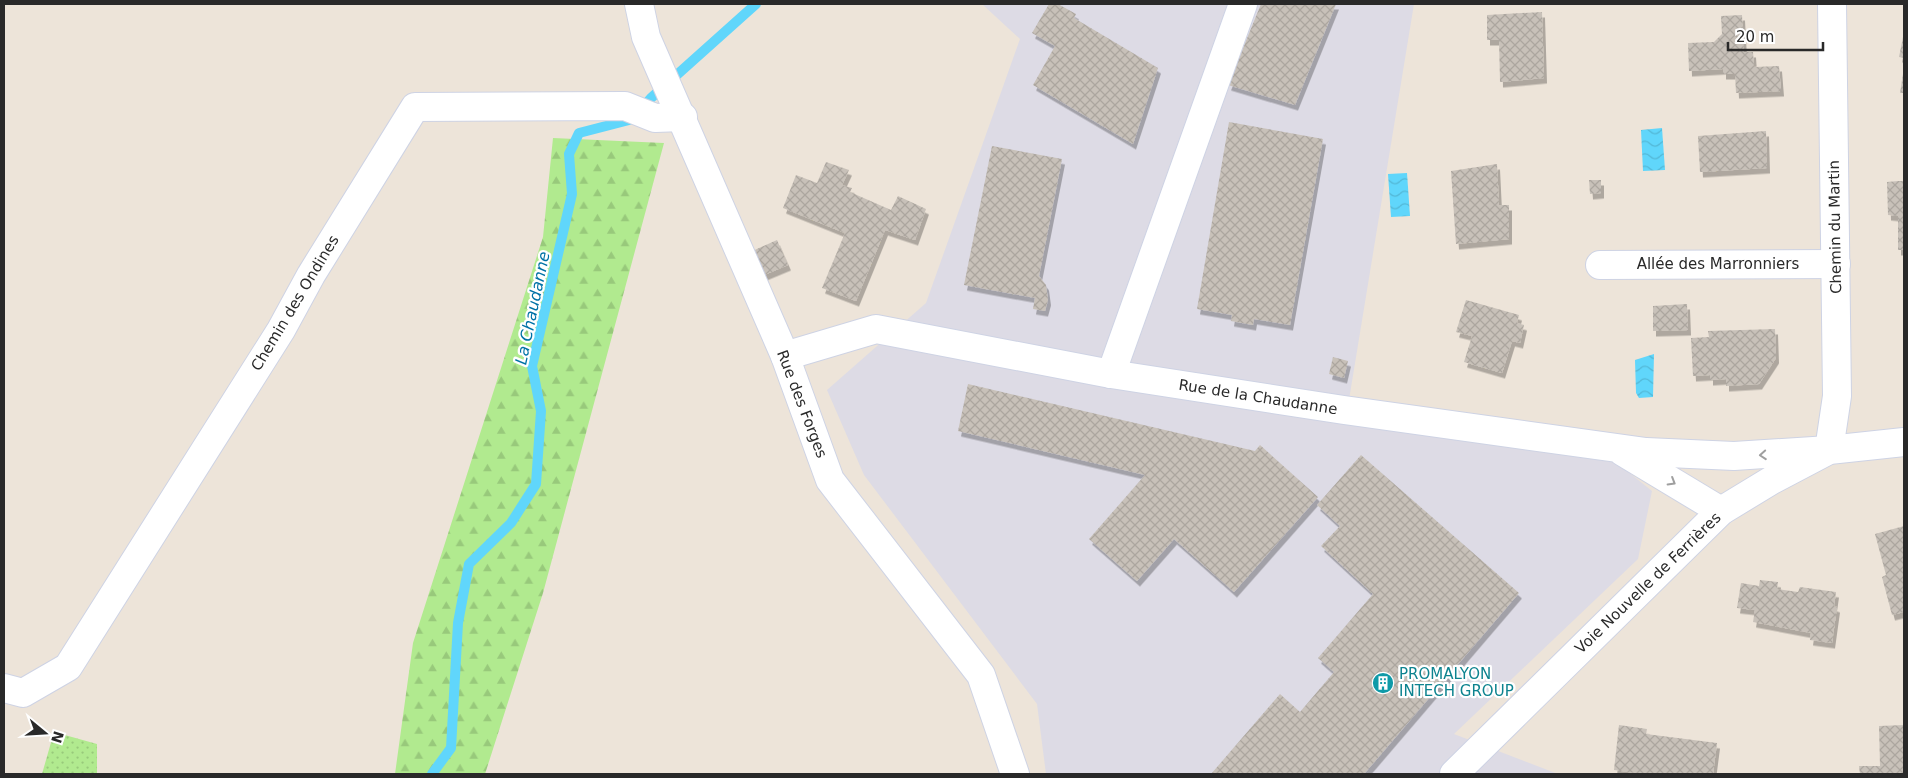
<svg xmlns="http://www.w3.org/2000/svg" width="1908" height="778" font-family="'DejaVu Sans',sans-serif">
	<defs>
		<pattern id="grass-dots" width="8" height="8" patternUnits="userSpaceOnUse" patternTransform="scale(1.25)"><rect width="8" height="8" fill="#b1ea8f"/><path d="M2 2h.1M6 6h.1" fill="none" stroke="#98c97b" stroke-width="1.8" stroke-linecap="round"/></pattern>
		<pattern id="forest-firs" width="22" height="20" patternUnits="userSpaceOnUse" patternTransform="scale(1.25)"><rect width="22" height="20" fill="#b1ea8f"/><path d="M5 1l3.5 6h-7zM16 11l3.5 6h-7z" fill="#98c97b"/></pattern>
		<pattern id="water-waves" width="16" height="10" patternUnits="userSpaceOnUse" patternTransform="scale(1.25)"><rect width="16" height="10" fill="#60d6fb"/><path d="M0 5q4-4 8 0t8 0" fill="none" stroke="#53b8d7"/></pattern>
		<pattern id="building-cross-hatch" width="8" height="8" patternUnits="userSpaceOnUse" patternTransform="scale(1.25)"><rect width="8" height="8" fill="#c8c1b9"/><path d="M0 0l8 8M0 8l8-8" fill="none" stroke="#aca69f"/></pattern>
		<filter id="shadow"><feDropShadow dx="3" dy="5.5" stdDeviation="0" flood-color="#0004"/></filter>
	</defs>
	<rect width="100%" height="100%" fill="#ede4d9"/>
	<polygon fill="#dddbe5" points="982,4 1414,4 1346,418 1617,463 1652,491 1638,559 1454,734 1558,774 1046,774 1037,704 864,475 827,390 926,303 1020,39"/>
	<polygon fill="url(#grass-dots)" points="54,732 97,744 97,774 42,774"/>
	<polygon fill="url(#forest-firs)" points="553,138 664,143 543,593 485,774 395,774 413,643 543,237"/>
	<g fill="url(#water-waves)">
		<polygon points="1662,128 1665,170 1643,171 1641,130"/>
		<polygon points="1407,173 1410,216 1391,217 1388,174"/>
		<polygon points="1654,354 1653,397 1639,398 1636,393 1635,360"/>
	</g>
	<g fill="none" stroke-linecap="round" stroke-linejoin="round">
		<polyline stroke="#60d6fb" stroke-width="10" points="432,774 451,748 458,623 469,564 511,523 536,484 541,411 532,366 572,194 569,154 579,133 633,119 651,98 756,4"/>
	</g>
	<g fill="url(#building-cross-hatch)" filter="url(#shadow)">
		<polygon points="1049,4 1058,4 1076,14 1074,18 1158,68 1133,144 1033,85 1055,46 1032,33"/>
		<polygon points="1261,4 1336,4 1295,105 1228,85"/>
		<polygon points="1542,12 1544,78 1500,82 1499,40 1487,40 1487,15"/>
		<polygon points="1742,15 1744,52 1753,52 1754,67 1779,66 1781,91 1736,93 1735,74 1723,74 1723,69 1689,71 1688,43 1714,42 1722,34 1721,16"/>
		<polygon points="1903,37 1904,37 1904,58 1899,57"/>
		<polygon points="1903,74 1904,74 1904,93 1900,93"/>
		<polygon points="1229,122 1323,139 1290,325 1254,319 1253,325 1231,321 1232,315 1197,309"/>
		<polygon points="1766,131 1767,168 1700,172 1698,136"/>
		<polygon points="992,146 1062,159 1039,276 1046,285 1048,300 1045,311 1033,309 1035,298 964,285"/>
		<polygon points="826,162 849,170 842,185 852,188 850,192 891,210 898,196 926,209 915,240 885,230 856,301 822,288 845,233 783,208 796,175 817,183"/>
		<polygon points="1497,164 1499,205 1509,205 1509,239 1456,244 1451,171"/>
		<polygon points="1589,180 1601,180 1601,193 1590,194"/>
		<polygon points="1898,181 1904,181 1904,250 1898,250 1898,216 1888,215 1887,182"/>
		<polygon points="777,240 788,265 757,278 746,254"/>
		<polygon points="1466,300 1519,315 1517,323 1524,325 1520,343 1512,341 1502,373 1464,362 1472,336 1456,332"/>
		<polygon points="1687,304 1688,330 1653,331 1653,306"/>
		<polygon points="1775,329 1776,358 1759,384 1726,386 1726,379 1710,380 1710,375 1693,376 1691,338 1709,337 1708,331"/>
		<polygon points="1333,357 1348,361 1344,378 1329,374"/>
		<polygon points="968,384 1255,451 1260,445 1318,497 1234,592 1174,539 1137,581 1089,539 1145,475 958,431"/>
		<polygon points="1361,455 1519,593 1364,774 1211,774 1280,694 1300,712 1334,672 1318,658 1373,594 1321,546 1340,526 1317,505"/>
		<polygon points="1904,526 1904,612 1892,615 1882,577 1886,575 1875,534"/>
		<polygon points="1760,580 1778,582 1777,589 1798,592 1800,587 1836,592 1834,606 1837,607 1832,643 1810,640 1811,633 1753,622 1755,610 1737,608 1741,583 1759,586"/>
		<polygon points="1619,725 1647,729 1646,734 1717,743 1713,774 1642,774 1614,770"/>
		<polygon points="1904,725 1904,774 1860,774 1859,766 1880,766 1879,726"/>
	</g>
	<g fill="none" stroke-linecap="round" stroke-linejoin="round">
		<g stroke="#ced3e4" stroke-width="30">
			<g id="minor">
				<polyline points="639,4 646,37 785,356 830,480 981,675 1015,774"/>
				<polyline points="1600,265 1836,264"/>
				<polyline points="785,356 876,329 1111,374 1344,410 1646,452 1734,456 1829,450"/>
				<polyline points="1111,374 1243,4"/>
				<polyline points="1829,450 1837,396 1832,4"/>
				<polyline points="1623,452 1721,511"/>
				<polyline points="4,688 23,693 68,667 281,330 311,275 415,107 625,106 655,118 683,117"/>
				<polyline points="1454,774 1721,511 1772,480 1829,450 1904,442"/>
			</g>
		</g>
		<use href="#minor" stroke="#fff" stroke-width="28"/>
	</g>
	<defs><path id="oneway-chevron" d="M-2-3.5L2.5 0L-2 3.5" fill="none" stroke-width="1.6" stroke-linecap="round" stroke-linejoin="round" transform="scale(1.25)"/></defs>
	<g stroke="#9f9f9f">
		<use href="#oneway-chevron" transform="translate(1763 455) rotate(176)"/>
		<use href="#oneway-chevron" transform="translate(1672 482) rotate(31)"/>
	</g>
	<defs>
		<g id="building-disc" transform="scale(1.125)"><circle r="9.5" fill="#0f9aa8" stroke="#fff"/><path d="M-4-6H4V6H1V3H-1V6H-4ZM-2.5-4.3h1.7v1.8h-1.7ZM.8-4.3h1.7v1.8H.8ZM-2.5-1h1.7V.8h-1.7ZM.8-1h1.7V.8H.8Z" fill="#fff"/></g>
	</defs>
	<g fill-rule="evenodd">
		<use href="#building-disc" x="1383" y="683"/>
	</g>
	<g text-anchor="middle" stroke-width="4.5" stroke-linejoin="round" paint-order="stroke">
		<g font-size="15" fill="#292929" stroke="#fff">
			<text transform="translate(1835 227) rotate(-91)" y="5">Chemin du Martin</text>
			<text x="1718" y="269">Allée des Marronniers</text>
			<text transform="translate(295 303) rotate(-59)" y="5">Chemin des Ondines</text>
			<text transform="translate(1258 397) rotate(9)" y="5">Rue de la Chaudanne</text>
			<text transform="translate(802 404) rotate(69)" y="5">Rue des Forges</text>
			<text transform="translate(1648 583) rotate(-44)" y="5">Voie Nouvelle de Ferrières</text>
		</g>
		<g font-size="15" fill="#0d838f" stroke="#fff" text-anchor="start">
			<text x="1399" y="679">PROMALYON<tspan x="1399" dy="17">INTECH GROUP</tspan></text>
		</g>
		<g font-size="16" font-style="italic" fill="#0072a6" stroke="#fff">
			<text transform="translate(532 308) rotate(-78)" y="6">La Chaudanne</text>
		</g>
	</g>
	<rect width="1908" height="778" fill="none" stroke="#292929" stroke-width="10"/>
	<g transform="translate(45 733) rotate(108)" stroke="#ffffff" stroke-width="4" paint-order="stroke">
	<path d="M0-4L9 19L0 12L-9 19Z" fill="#292929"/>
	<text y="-8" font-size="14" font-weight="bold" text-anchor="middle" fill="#292929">N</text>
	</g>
	<path d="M1728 42v8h95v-8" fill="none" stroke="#292929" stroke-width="2.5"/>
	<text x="1736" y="42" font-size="15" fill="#292929" stroke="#ffffff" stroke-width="4" paint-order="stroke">20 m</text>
</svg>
